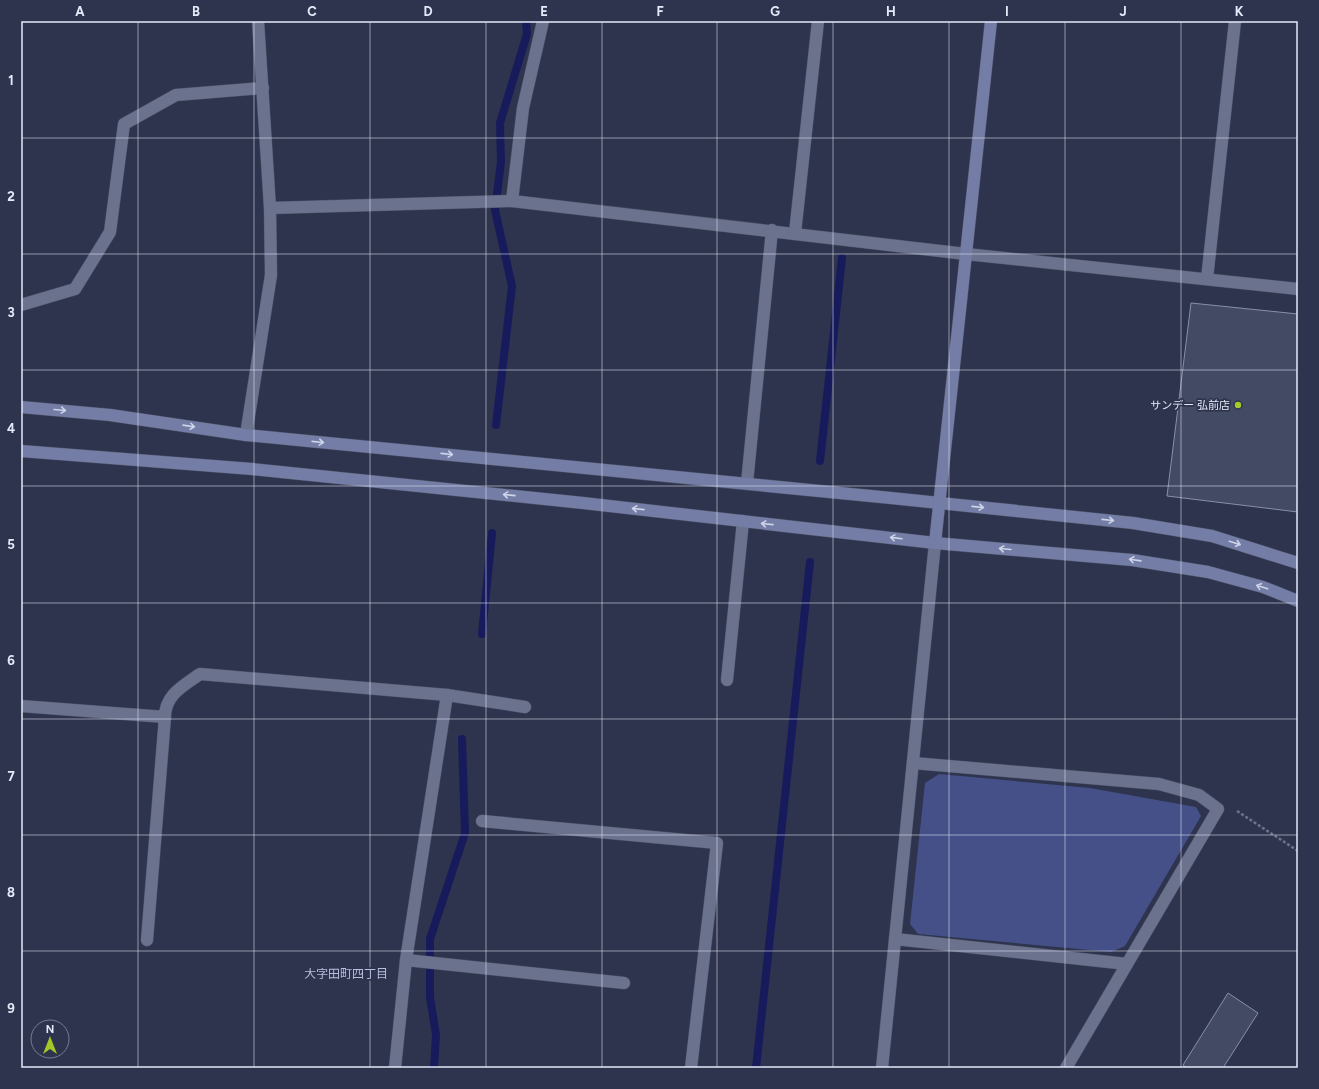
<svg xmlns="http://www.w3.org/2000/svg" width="1319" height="1089" font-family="Figtree,'Noto Sans JP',sans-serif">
	<rect width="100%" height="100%" fill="#2e344d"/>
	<polygon fill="#445087" points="939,774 1090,788 1196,807 1201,816 1125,946 1111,952 918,934 910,924 925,783"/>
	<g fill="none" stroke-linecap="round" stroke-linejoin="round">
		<g stroke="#171b5b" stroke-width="8">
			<polyline points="496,425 512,286 495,210 501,162 500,123 527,34 526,21"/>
			<polyline points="820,461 842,258"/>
			<polyline points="482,634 492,533"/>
			<polyline points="434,1068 436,1035 430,997 430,939 465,833 462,739"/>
			<polyline points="756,1068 810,562"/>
		</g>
	</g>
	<g fill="#434a64" stroke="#878fac">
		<polygon points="1191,303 1298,314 1298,512 1167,496"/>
		<polygon points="1228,993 1258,1013 1223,1068 1187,1068 1183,1065"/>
	</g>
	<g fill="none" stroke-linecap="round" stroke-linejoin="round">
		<g stroke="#4c5166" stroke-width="13">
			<g id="lane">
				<polyline points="512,201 523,108 543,21"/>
				<polyline points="21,305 75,289 110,232 124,124 176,95 263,88"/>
				<polyline points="147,940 165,717"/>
			</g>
		</g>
		<g stroke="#4c5166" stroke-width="13">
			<g id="street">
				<polyline points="270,208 512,201 966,254 1298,289"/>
				<polyline points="795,233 818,21"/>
				<polyline points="1207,279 1235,21"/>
				<polyline points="246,435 271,275 270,208 258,21"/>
				<polyline points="747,483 772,230"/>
				<polyline points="727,680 743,521"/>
				<path d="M 21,706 L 165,717 C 165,695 183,686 200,674 L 447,695 L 525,707"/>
				<polyline points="913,763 1159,784 1199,795 1218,809 1066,1068"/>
				<polyline points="482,821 717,843 691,1068"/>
				<polyline points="895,939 1127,964"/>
				<polyline points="406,960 624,983"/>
				<polyline points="395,1068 406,960 447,695"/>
				<polyline points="882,1068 935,543"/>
			</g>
		</g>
		<g stroke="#4c5166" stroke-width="13">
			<g id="secondary">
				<polyline points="21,407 110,415 246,435 891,498 1133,523 1212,536 1298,563"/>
				<polyline points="21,451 252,469 583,503 935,543 1132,560 1208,572 1263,587 1298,601"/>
				<polyline points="935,543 991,21"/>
			</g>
		</g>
		<polyline stroke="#6d7389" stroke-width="2.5" stroke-dasharray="3 2" stroke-linecap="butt" points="1237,811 1298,851"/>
		<use href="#lane" stroke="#6a728e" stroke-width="12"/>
		<use href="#street" stroke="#6a728e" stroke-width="12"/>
		<use href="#secondary" stroke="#737da5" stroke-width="12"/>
	</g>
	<defs><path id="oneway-shaft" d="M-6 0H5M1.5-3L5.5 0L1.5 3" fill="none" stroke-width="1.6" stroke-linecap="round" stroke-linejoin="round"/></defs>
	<g stroke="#ced4e9">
		<use href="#oneway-shaft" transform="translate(60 410) rotate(5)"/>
		<use href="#oneway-shaft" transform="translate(189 426) rotate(8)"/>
		<use href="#oneway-shaft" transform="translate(318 442) rotate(6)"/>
		<use href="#oneway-shaft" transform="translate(447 454) rotate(6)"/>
		<use href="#oneway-shaft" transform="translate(509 495) rotate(-174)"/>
		<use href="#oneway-shaft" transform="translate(978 507) rotate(6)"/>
		<use href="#oneway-shaft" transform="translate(638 509) rotate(-174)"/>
		<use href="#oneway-shaft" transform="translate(1108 520) rotate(6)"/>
		<use href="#oneway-shaft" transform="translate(767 524) rotate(-174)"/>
		<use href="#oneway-shaft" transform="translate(896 538) rotate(-173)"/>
		<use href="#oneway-shaft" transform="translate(1235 543) rotate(17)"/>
		<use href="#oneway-shaft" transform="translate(1005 549) rotate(-175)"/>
		<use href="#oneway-shaft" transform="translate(1135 560) rotate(-172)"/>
		<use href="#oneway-shaft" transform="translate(1262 587) rotate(-162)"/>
	</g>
	<path fill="none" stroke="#e5eafa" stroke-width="1" stroke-opacity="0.55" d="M 138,21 L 138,1068M 254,21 L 254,1068M 370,21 L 370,1068M 486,21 L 486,1068M 602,21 L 602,1068M 717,21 L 717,1068M 833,21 L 833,1068M 949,21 L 949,1068M 1065,21 L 1065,1068M 1181,21 L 1181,1068M 21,138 L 1298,138M 21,254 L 1298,254M 21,370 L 1298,370M 21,486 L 1298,486M 21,603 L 1298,603M 21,719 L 1298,719M 21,835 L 1298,835M 21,951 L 1298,951"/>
	<circle fill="#a2c929" stroke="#2e344d" stroke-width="1.5" cx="1238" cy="405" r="4"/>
	<g text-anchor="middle" stroke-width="3.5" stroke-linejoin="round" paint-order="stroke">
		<g font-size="11" fill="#e5eafa" stroke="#2e344d" text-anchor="end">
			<text x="1230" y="409">サンデー 弘前店</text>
		</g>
		<g font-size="12" fill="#b7bfde" stroke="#2e344d">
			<text x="346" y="978">大字田町四丁目</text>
		</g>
	</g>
	<rect width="1319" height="1089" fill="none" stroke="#2e344d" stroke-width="44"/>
	<g transform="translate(50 1039)"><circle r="19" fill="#2e344d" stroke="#777d92"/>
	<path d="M0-3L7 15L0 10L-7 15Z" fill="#a2c929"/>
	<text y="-6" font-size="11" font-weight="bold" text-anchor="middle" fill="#e5eafa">N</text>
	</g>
	<rect x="22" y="22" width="1275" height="1045" fill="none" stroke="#e5eafa" stroke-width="1.5"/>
	<g font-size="13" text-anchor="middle" font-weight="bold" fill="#e5eafa">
		<text x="80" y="16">A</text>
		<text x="196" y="16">B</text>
		<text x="312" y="16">C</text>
		<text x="428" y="16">D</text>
		<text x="544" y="16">E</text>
		<text x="660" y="16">F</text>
		<text x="775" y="16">G</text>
		<text x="891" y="16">H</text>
		<text x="1007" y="16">I</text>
		<text x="1123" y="16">J</text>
		<text x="1239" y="16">K</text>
		<text x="11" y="85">1</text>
		<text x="11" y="201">2</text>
		<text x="11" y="317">3</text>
		<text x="11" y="433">4</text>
		<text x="11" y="549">5</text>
		<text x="11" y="665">6</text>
		<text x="11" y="781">7</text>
		<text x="11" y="897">8</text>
		<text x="11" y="1013">9</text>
	</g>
</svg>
